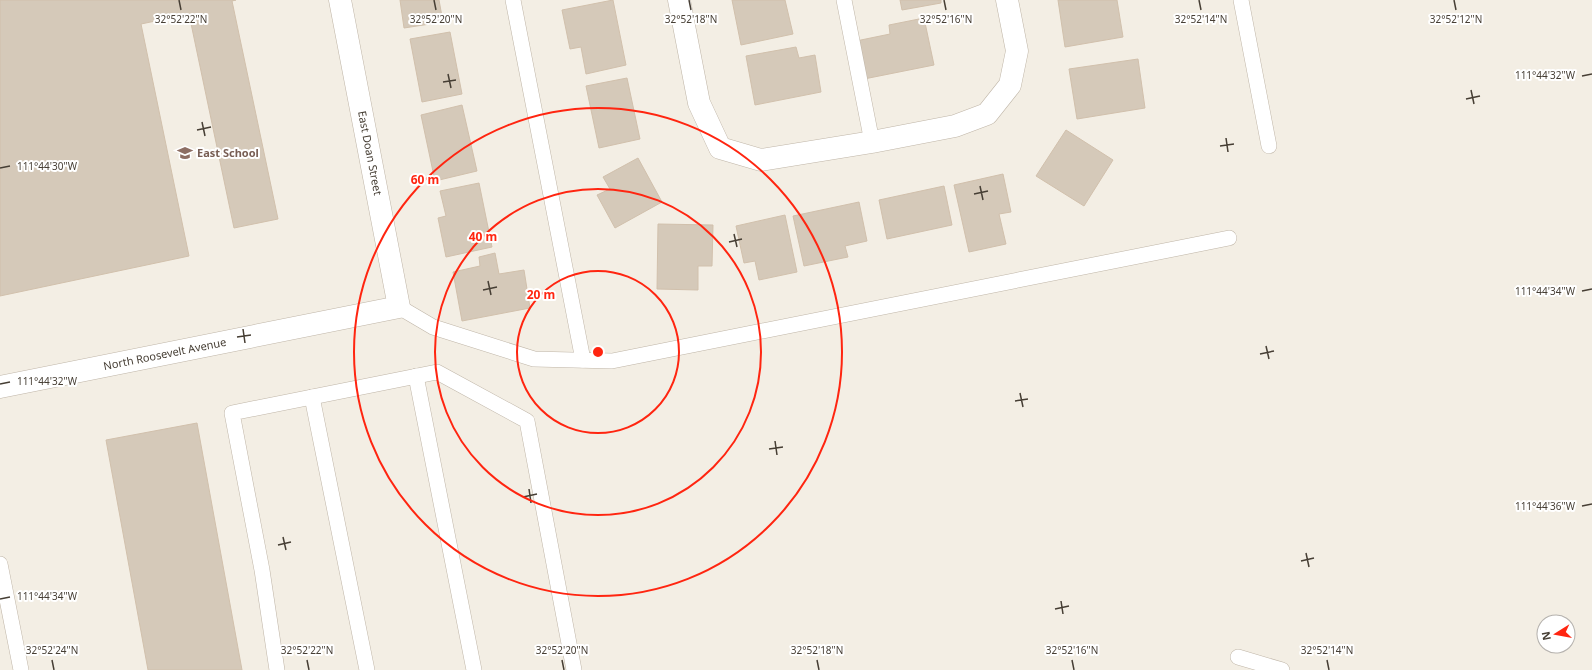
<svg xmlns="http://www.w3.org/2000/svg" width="1592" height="670" font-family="'Noto Sans',sans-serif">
	<rect width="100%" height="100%" fill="#f3eee4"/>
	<g fill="#d5c9b9" stroke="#d1c0ac">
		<polygon points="0,0 236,0 232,1 278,219 234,228 189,14 141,24 189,256 0,296"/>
		<polygon points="400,0 439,0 443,22 404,28"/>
		<polygon points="613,0 626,65 586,74 581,47 570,49 562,10"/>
		<polygon points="732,0 785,0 793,34 741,45"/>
		<polygon points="900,0 941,0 941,3 902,10"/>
		<polygon points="1058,0 1117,0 1123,37 1065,47"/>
		<polygon points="924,18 934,65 864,79 856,41 890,34 889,25"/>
		<polygon points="450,32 462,94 422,102 410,39"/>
		<polygon points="796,47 799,58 815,55 821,92 755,105 746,56"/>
		<polygon points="1138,59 1145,108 1077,119 1069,69"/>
		<polygon points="627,78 640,139 599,148 586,86"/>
		<polygon points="462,105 477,171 435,181 421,115"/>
		<polygon points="1066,130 1113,160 1084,206 1036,176"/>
		<polygon points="638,158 662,202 615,228 597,195 610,189 603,177"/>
		<polygon points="1003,174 1011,212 999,214 1006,244 969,252 954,185"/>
		<polygon points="479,183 492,247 446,257 438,218 446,216 440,191"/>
		<polygon points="944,186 952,225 887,239 879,200"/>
		<polygon points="859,202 867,241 845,246 848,257 804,266 793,216"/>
		<polygon points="785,215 797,272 759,280 755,261 744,263 736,226"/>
		<polygon points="658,224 713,225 712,266 698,266 698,290 657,289"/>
		<polygon points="495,253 499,274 524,270 530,308 462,321 453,272 480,266 479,257"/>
		<polygon points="197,423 242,670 148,670 106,440"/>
	</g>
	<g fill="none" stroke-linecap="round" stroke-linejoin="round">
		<g stroke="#bfb5a7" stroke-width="16">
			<g id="lane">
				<polyline points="513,0 583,360"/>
				<polyline points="844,0 872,142"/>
				<polyline points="1241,0 1269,146"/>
				<polyline points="399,307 433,327 534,359 612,361 1229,238"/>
				<polyline points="416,376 474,670"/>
				<polyline points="312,397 367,670"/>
				<polyline points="0,564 21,670"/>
				<polyline points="1238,657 1282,670"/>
				<polyline points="277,670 262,570 232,413 437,372 527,421 574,670"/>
			</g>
		</g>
		<g stroke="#bfb5a7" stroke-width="23">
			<g id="street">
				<polyline points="679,0 699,103 720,148 761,160 872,142 955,126 987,114 1010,85 1017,51 1007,0"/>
				<path id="s1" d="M 0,387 L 399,307 L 340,0"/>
			</g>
		</g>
		<use href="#lane" stroke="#fff" stroke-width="15"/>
		<use href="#street" stroke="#fff" stroke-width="22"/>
	</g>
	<path fill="none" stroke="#463e34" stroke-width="1.5" d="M 179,0 L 181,10M 434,0 L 436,10M 689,0 L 691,10M 944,0 L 946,10M 1199,0 L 1201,10M 1454,0 L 1456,10M 448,74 L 451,88M 1582,76 L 1592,74M 443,82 L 456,80M 1471,90 L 1474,104M 1466,99 L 1480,96M 202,122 L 205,136M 197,130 L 211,127M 1226,138 L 1228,152M 1220,146 L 1234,144M 0,168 L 10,166M 980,186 L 983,200M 974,194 L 988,191M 734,234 L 737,247M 729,242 L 742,239M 488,281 L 491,295M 483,290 L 497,287M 1582,291 L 1592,289M 243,329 L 245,343M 237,337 L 251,335M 1266,346 L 1269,359M 1260,354 L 1274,351M 0,384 L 10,382M 1020,393 L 1023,407M 1015,401 L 1028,399M 775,441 L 777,455M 769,449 L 783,447M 529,489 L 531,503M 523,497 L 537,494M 1582,506 L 1592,504M 283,537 L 286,550M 278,545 L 291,542M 1306,553 L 1309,567M 1301,561 L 1314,558M 0,599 L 10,597M 1061,601 L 1063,614M 1055,609 L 1069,606M 52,660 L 54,670M 307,660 L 309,670M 562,660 L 564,670M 817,660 L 819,670M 1072,660 L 1074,670M 1327,660 L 1329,670"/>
	<g fill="none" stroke="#ff2510" stroke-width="2">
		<circle cx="598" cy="352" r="81"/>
		<circle cx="598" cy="352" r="163"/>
		<circle cx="598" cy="352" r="244"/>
	</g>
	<defs>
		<g id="school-bare" transform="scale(1.2)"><path d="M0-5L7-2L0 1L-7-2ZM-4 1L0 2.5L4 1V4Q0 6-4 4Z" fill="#8d6e63" stroke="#fff" stroke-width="2.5" paint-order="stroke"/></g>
	</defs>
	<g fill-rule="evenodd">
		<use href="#school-bare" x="185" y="153"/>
	</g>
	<g text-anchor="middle" stroke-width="4" stroke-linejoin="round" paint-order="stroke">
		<g font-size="11" font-weight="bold" fill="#785e54" stroke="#fff" text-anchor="start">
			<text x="197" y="157">East School</text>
		</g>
		<g font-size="11" fill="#463e34" stroke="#fff">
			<text transform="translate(370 153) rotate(79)" y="4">East Doan Street</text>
			<text dy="4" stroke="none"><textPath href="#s1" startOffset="168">North Roosevelt Avenue</textPath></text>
		</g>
	</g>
	<g font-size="10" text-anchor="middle" fill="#463e34" stroke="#fff" stroke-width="4" stroke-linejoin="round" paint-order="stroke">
		<text x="181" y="23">32°52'22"N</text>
		<text x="436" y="23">32°52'20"N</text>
		<text x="691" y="23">32°52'18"N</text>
		<text x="946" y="23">32°52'16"N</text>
		<text x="1201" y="23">32°52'14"N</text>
		<text x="1456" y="23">32°52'12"N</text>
		<text x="1545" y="79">111°44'32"W</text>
		<text x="47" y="170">111°44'30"W</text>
		<text x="1545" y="295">111°44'34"W</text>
		<text x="47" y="385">111°44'32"W</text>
		<text x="1545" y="510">111°44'36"W</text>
		<text x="47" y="600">111°44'34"W</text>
		<text x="52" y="654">32°52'24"N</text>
		<text x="307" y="654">32°52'22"N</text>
		<text x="562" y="654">32°52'20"N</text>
		<text x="817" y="654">32°52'18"N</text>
		<text x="1072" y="654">32°52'16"N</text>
		<text x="1327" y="654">32°52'14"N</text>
	</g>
	<circle cx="598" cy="352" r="6" fill="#ff2510" stroke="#fff" stroke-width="2"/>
	<g font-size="12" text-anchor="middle" font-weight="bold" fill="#ff2510" stroke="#fff" stroke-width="4" stroke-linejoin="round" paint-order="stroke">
		<text x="425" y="184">60 m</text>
		<text x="483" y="241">40 m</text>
		<text x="541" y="299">20 m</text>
	</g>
	<g transform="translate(1556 634) rotate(259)"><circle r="19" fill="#ffffff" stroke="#b5b2ae"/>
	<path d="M0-3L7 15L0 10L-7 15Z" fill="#ff2510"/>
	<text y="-6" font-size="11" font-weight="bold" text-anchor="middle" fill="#463e34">N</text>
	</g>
</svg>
